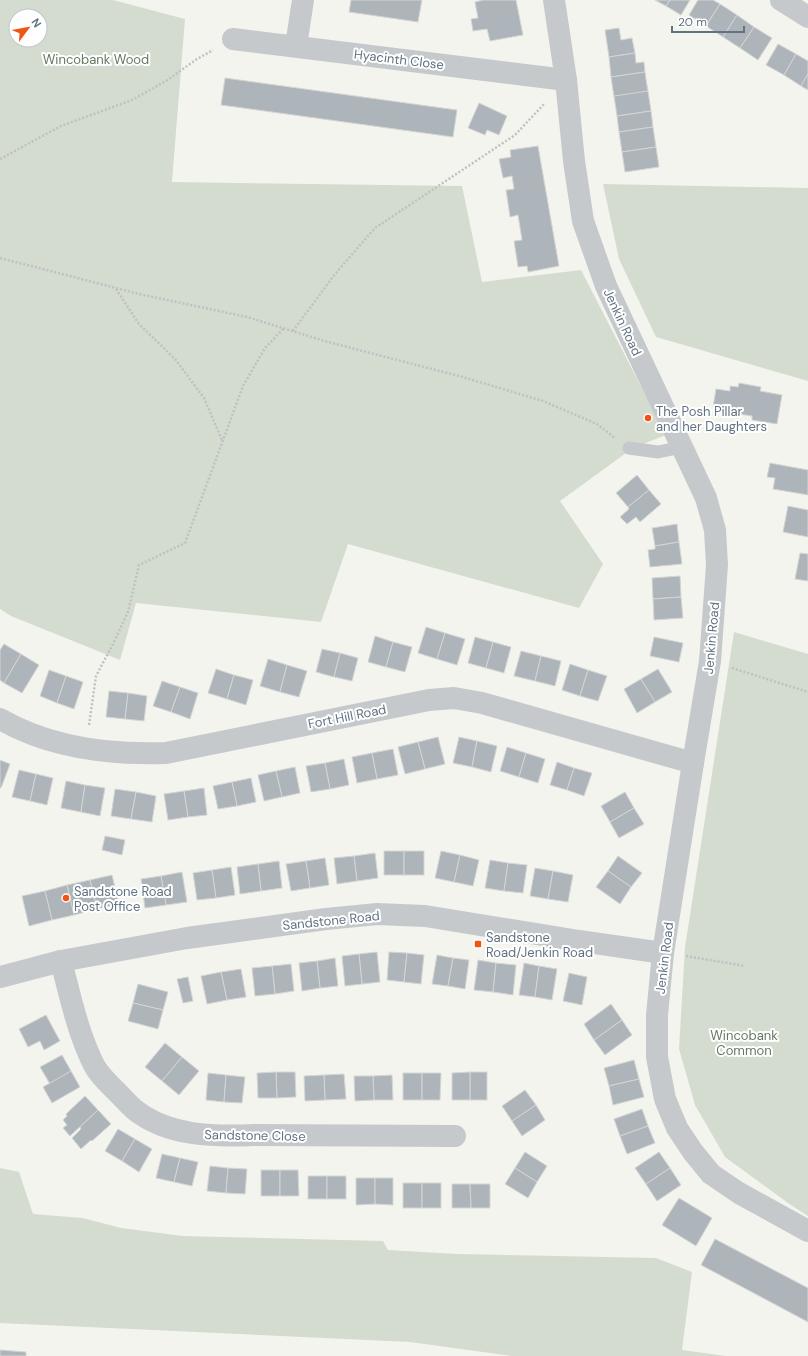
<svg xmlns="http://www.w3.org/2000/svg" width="808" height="1356" font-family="'DM Sans',sans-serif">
	<rect width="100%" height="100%" fill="#f4f4ef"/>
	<g fill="#d4dcd0" fill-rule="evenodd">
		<path d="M 0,0 L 113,0 L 185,19 L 172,182 L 462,186 L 482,282 L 581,270 L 666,435 L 633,448 L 560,501 L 603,564 L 579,608 L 348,544 L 321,622 L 136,603 L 120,660 L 11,616 L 0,609 ZM 16,16 L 40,16 L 40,40 L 16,40 Z"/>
		<polygon points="603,184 808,188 808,381 656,337 619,259"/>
		<polygon points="734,632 808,654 808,1216 788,1203 725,1157 695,1105 679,1049 685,947"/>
		<polygon points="0,1168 19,1172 33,1214 83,1218 121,1228 183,1236 383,1241 388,1250 457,1254 656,1258 692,1272 682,1350 726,1356 512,1356 410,1342 0,1323"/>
	</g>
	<g fill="#aeb5ba" stroke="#d5d5d3">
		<polygon points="351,0 422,0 418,22 349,12"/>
		<polygon points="483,0 516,0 523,35 490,41 487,29 473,31 471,19 478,18 475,2"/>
		<polygon points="655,0 670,0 666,6"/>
		<polygon points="670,0 690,0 681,15 666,6"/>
		<polygon points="698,0 713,0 720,4 706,26 689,15"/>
		<polygon points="720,4 737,15 723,37 706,26"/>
		<polygon points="737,15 754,27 740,48 723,37"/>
		<polygon points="754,27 772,38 758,60 740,48"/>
		<polygon points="619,28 621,40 632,38 635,53 609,57 605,30"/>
		<polygon points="778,44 796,54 784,75 766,65"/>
		<polygon points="635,53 636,63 644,62 645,72 611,77 609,57"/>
		<polygon points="796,54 808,61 808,74 801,86 784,75"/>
		<polygon points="645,72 648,92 614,97 611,77"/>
		<polygon points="808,74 808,90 801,86"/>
		<polygon points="225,78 457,110 453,137 221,105"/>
		<polygon points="648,91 651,111 617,116 614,96"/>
		<polygon points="479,103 507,116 499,135 487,130 485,135 468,128"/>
		<polygon points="651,111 653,127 619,132 617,116"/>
		<polygon points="653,127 656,147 622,152 619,132"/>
		<polygon points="538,146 559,266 528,272 527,266 518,267 514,241 522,240 518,215 510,217 506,190 514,189 512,176 503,178 499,159 511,157 510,150"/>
		<polygon points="656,147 659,167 625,172 622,152"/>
		<polygon points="739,383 761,387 760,391 782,395 777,424 752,420 752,416 726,412 726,409 713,407 716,389 730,391 730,386 738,387"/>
		<polygon points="770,463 808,470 808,495 773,489 775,478 767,477"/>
		<polygon points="637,475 649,490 628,507 616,493"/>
		<polygon points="649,490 661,504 640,522 636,517 627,524 620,517 629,509 628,507"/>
		<polygon points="788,506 808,510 808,537 783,532"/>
		<polygon points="677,524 679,542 655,546 652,528"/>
		<polygon points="679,542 682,564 650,567 648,550 655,549 655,546"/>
		<polygon points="800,553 808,554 808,581 795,579"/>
		<polygon points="680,576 681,597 653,599 652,578"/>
		<polygon points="681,597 683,618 654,620 653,599"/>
		<polygon points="426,627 445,633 437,659 418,653"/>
		<polygon points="445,633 465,639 457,665 437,659"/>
		<polygon points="375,636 393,642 386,667 368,662"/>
		<polygon points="475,637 493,642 486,668 468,663"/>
		<polygon points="654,637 683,643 679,662 650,656"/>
		<polygon points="393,642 412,647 405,672 386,667"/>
		<polygon points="493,642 511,647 504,673 486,668"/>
		<polygon points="4,644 21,654 4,683 0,680 0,650"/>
		<polygon points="322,649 340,653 334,677 316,672"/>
		<polygon points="521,651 541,656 535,681 514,676"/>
		<polygon points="340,653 358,658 352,681 334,677"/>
		<polygon points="21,654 39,665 22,693 4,683"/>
		<polygon points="541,656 561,661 555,686 535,681"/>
		<polygon points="268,659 287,665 280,692 260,686"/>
		<polygon points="570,664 588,670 580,696 562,690"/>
		<polygon points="287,665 307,671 299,697 280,692"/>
		<polygon points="216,669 234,675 227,699 208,693"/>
		<polygon points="658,669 672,692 655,702 641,679"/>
		<polygon points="49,670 66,676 57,703 40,696"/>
		<polygon points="588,670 607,676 598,701 580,696"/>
		<polygon points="234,675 253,680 246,705 227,699"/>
		<polygon points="66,676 83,682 74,709 57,703"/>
		<polygon points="641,679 655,702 637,713 624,689"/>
		<polygon points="162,681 180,687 171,712 153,706"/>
		<polygon points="180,687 198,693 190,719 171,712"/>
		<polygon points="109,691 128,693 125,719 106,717"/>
		<polygon points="128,693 147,696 144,721 125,719"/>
		<polygon points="438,737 445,764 425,769 418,742"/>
		<polygon points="459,737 477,741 472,767 453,763"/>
		<polygon points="477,741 497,746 491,772 472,767"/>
		<polygon points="418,742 425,769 405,774 398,747"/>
		<polygon points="507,747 526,753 519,777 500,771"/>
		<polygon points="393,749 398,775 377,779 372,753"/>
		<polygon points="372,753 377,779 357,783 352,757"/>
		<polygon points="526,753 545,759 538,783 519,777"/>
		<polygon points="344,759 349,785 330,789 325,763"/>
		<polygon points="0,760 10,764 1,788 0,788"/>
		<polygon points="557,762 574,768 567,790 550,785"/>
		<polygon points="325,763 330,789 311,792 306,766"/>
		<polygon points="295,767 300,793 282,797 276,771"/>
		<polygon points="574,768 592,773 584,796 567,790"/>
		<polygon points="19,770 36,774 30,801 12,797"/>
		<polygon points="276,771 282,797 264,801 258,775"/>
		<polygon points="36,774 53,778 47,805 30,801"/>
		<polygon points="251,778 256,802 237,806 232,782"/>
		<polygon points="66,781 85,785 81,812 61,808"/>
		<polygon points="232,782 237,806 218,809 213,786"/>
		<polygon points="85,785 105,788 100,816 81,812"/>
		<polygon points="204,788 207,815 188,817 184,791"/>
		<polygon points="115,789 136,792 131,819 111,816"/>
		<polygon points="184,791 188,817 168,820 164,794"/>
		<polygon points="136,792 156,796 152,822 131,819"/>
		<polygon points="625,792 634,808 610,822 601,806"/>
		<polygon points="634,808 644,824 619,838 610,822"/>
		<polygon points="105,836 125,840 122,855 102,850"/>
		<rect x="384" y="851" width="20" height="24"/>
		<rect x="404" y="851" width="20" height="24"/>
		<polygon points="441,851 460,855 454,882 435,878"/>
		<polygon points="375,853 378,878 357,881 354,856"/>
		<polygon points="460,855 479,860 473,886 454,882"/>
		<polygon points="354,856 357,881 337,884 334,858"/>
		<polygon points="618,856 642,873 631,887 608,871"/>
		<polygon points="325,858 329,885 310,888 306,861"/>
		<polygon points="490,860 508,863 504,891 485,888"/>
		<polygon points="279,861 282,888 261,891 258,864"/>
		<polygon points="306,861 310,888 291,891 286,864"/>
		<polygon points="508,863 527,865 523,893 504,891"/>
		<polygon points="258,864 261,891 240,894 237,867"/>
		<polygon points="231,867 235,895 216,898 212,870"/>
		<polygon points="535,868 553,871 548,899 530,896"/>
		<polygon points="212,870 216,898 197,900 193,873"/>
		<polygon points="553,871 573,875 568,902 548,899"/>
		<polygon points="608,871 631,887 620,904 596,887"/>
		<polygon points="182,872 187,902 166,905 161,876"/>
		<polygon points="112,875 119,904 97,909 90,880"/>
		<polygon points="161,876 166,905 145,908 141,879"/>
		<polygon points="90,880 97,909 74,915 67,885"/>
		<polygon points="67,885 74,915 52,920 45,891"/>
		<polygon points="45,891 52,920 29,926 22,896"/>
		<polygon points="377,952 380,982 362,984 359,954"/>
		<polygon points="389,952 407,953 404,982 387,980"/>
		<polygon points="407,953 424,955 421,984 404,982"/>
		<polygon points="359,954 362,984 345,986 342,956"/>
		<polygon points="437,955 453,958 448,986 432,984"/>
		<polygon points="335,958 338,986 320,988 317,961"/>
		<polygon points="453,958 469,960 465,989 448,986"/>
		<polygon points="478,960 496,963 493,992 474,990"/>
		<polygon points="317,961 320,988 302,991 299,963"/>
		<polygon points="496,963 516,965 513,995 493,992"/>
		<polygon points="524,963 539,966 535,997 519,995"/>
		<polygon points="291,964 294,991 275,994 272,966"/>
		<polygon points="272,966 275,994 255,996 252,968"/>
		<polygon points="539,966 557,969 552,1000 535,997"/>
		<polygon points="241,969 246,997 227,1000 221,972"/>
		<polygon points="221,972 227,1000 207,1004 201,976"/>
		<polygon points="569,973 587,977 582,1005 563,1001"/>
		<polygon points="188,977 193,1001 183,1003 177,979"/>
		<polygon points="138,984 168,992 163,1010 133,1003"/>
		<polygon points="133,1003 163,1010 158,1029 128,1021"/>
		<polygon points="611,1004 622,1020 594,1040 584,1024"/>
		<polygon points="46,1015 60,1041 44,1050 40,1041 28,1047 19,1029"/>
		<polygon points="622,1020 632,1035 605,1055 594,1040"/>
		<polygon points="165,1043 182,1057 162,1081 145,1067"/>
		<polygon points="62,1055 71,1071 50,1084 40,1067"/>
		<polygon points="182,1057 199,1071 179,1095 162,1081"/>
		<polygon points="634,1060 639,1079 609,1086 604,1068"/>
		<polygon points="71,1071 80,1087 52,1103 43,1087"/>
		<polygon points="276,1072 295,1072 296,1097 277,1098"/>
		<polygon points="276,1072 277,1098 258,1098 257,1073"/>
		<rect x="470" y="1072" width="17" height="28"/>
		<polygon points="470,1072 470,1100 452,1100 452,1073"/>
		<polygon points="208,1073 226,1075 224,1102 206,1100"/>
		<rect x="403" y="1073" width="19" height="27"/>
		<polygon points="422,1073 441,1073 440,1100 422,1100"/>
		<polygon points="344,1074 346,1099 325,1100 324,1075"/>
		<polygon points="226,1075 245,1077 242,1103 224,1102"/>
		<polygon points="324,1075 325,1100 305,1101 304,1076"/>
		<polygon points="392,1075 393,1100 374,1100 373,1076"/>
		<polygon points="354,1076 373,1076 374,1100 355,1101"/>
		<polygon points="639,1079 644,1097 613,1105 609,1086"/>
		<polygon points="525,1090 536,1105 512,1121 502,1106"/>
		<polygon points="85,1096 98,1110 70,1136 63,1128 67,1125 63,1120 67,1116 66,1114"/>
		<polygon points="536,1105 545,1120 522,1136 512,1121"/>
		<polygon points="642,1109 648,1126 620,1136 614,1119"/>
		<polygon points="98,1110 111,1124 92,1141 91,1140 81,1149 72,1138 81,1129 80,1127"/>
		<polygon points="648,1126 655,1143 627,1154 620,1136"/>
		<polygon points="118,1129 135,1139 122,1161 105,1151"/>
		<polygon points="135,1139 152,1149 139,1172 122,1161"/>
		<polygon points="525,1152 547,1166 537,1182 515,1168"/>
		<polygon points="659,1152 670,1168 646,1184 635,1168"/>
		<polygon points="162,1154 180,1158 174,1182 156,1178"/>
		<polygon points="180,1158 198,1162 192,1186 174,1182"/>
		<polygon points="210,1166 228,1168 226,1193 207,1191"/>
		<polygon points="228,1168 247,1169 245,1194 226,1193"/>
		<polygon points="515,1168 537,1182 528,1198 505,1184"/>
		<polygon points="670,1168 681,1185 657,1201 646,1184"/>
		<rect x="261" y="1170" width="19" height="26"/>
		<polygon points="280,1170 298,1170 299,1196 280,1196"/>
		<rect x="308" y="1176" width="19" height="23"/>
		<rect x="327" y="1176" width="19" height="23"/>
		<polygon points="356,1178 375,1178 375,1204 356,1205"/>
		<polygon points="375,1178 393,1178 393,1205 375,1204"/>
		<rect x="403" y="1183" width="19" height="25"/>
		<rect x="422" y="1183" width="19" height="25"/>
		<polygon points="452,1184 470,1184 471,1208 452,1208"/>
		<polygon points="470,1184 490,1184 490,1208 471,1208"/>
		<polygon points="679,1198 712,1218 696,1246 662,1225"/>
		<polygon points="715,1239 808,1288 808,1322 701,1265"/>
		<polygon points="0,1350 26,1352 26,1356 0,1356"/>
	</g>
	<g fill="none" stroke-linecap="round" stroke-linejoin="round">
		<g stroke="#bfc0c2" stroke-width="2.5" stroke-dasharray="2 2" stroke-linecap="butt">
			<polyline points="0,159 61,126 132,100 166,81 197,59 213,50"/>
			<polyline points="0,258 139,294 247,317 328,342 459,376 543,401 597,424 615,438"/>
			<polyline points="116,289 139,324 175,359 204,398 222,440"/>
			<polyline points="293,331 335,274 375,228 515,135 545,103"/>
			<polyline points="732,668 808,692"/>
			<polyline points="89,725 96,676 113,644 128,612 139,565 185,543 243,386 265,348 284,328"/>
			<polyline points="686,956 745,966"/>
		</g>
		<polyline stroke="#c6c9cc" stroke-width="13" points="629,448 658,452 682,447"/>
		<g stroke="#c6c9cc" stroke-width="22">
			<polyline points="233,39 566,80"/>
			<polyline points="296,46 303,0"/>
			<path d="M 0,719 C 50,748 109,755 166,753 L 429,700 L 454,698 L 482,703 L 693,763"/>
			<path d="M 61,961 C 70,995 77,1030 93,1063 C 98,1074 109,1084 118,1093 C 123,1098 129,1105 135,1110 C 168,1136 214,1137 254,1135 L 455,1136"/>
			<polyline points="0,977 61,961 187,938 326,919 377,914 425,916 573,940 663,953"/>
		</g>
		<g stroke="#c6c9cc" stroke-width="22">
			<polyline points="554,0 566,80 574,161 583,221 606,286 706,498 715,530 717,565 710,661 693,763 663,953 657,1015 657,1057 665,1099 677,1128 693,1152 711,1174 739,1193 808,1231"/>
			<polyline points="781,0 808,17"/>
		</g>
	</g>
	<g fill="#f05514" stroke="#fff" stroke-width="1.5">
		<circle cx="648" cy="418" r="4"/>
		<circle cx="66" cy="898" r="4"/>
		<rect x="474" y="940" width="8" height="8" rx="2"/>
	</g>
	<g text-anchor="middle" stroke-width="4" stroke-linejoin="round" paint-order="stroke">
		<g font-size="13" fill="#647a60" stroke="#fff">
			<text x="96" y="64">Wincobank Wood</text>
			<text x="744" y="1040">Wincobank<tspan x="744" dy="15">Common</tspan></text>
		</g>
		<g font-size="13" fill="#617283" stroke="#fff">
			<text transform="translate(399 59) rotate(7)" y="5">Hyacinth Close</text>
			<text transform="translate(623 322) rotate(65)" y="5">Jenkin Road</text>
			<text transform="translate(711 638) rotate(-85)" y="5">Jenkin Road</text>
			<text transform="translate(347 716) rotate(-11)" y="5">Fort Hill Road</text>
			<text transform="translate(331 920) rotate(-6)" y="5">Sandstone Road</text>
			<text transform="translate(664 958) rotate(-83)" y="5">Jenkin Road</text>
			<text transform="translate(255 1135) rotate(1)" y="5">Sandstone Close</text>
		</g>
		<g font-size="13" fill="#617283" stroke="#fff" text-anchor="start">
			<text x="656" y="416">The Posh Pillar<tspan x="656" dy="15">and her Daughters</tspan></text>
			<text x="74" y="896">Sandstone Road<tspan x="74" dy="15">Post Office</tspan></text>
			<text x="486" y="942">Sandstone<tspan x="486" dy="15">Road/Jenkin Road</tspan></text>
		</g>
	</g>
	<g transform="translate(28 28) rotate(58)"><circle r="19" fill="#ffffff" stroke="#c0c7cd"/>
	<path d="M0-3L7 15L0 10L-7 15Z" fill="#f05514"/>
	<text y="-6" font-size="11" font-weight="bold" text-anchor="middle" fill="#617283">N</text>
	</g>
	<path d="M672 26v6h72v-6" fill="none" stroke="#617283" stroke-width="2"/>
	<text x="678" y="26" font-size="12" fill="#617283" stroke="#ffffff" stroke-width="3" paint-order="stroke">20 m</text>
</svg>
